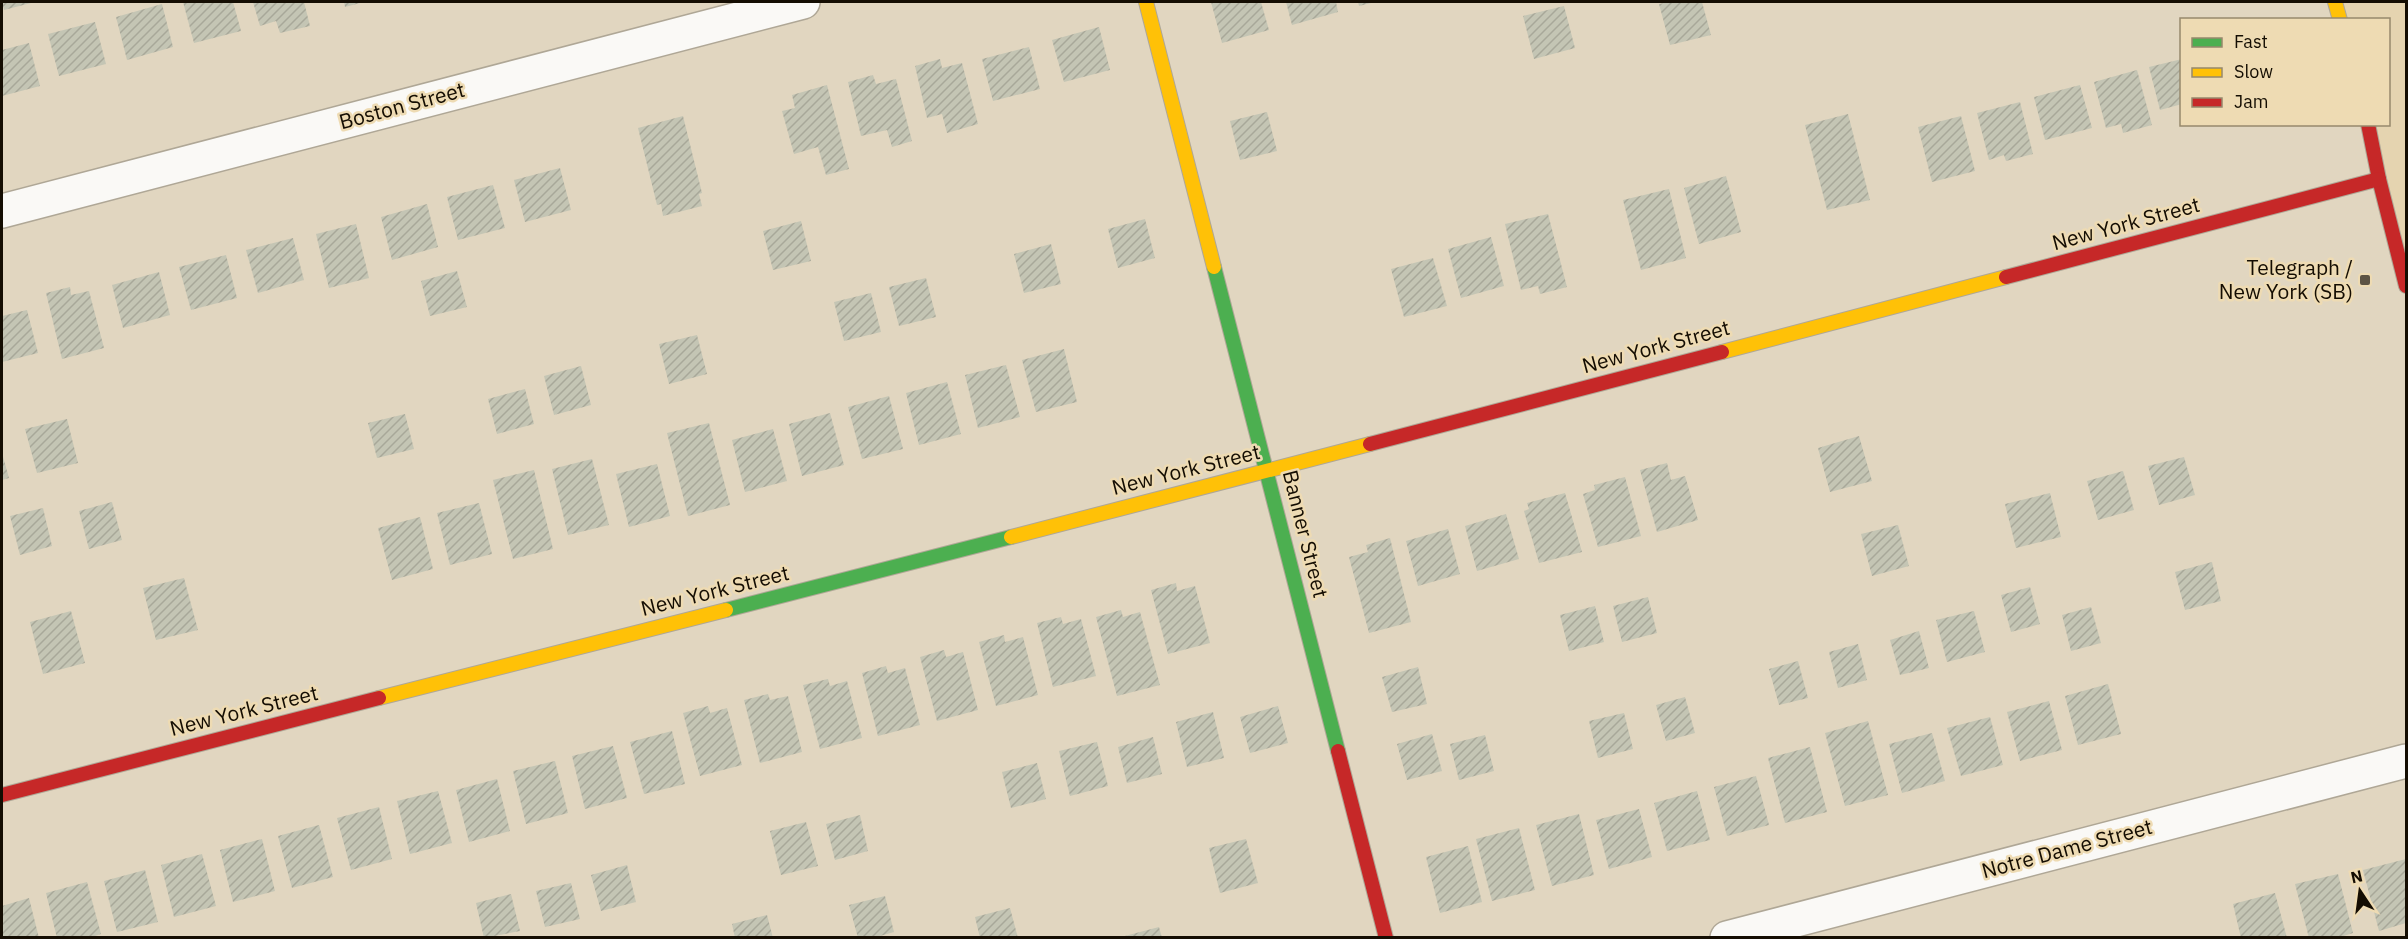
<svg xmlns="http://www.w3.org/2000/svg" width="2408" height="939" font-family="'IBM Plex Sans',sans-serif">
	<defs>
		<pattern id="building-hatch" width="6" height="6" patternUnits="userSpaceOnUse" patternTransform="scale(1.5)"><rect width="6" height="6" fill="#c4c5b4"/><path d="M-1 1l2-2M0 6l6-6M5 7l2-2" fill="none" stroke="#a8a899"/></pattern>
	</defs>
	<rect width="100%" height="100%" fill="#e1d6c0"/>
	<polygon fill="#e5d4b0" points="2331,2 2406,2 2406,293 2363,125 2388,124 2388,20 2336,19"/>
	<g fill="url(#building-hatch)">
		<polygon points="2,2 31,2 31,3 4,10"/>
		<polygon points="183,2 233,2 241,31 194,43"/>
		<polygon points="253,2 304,2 310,26 280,33 276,21 260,26"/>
		<polygon points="344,2 364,2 345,7"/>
		<polygon points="1211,2 1261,2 1269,30 1222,43"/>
		<polygon points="1286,2 1336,2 1338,12 1292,25"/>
		<polygon points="1358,2 1375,2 1359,6"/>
		<polygon points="1668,2 1702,2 1711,35 1670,45 1659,4"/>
		<polygon points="162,4 173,47 127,60 116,17"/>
		<polygon points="1564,6 1575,48 1534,59 1523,16"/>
		<polygon points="95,22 106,64 59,76 48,34"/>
		<polygon points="1099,27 1110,70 1064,82 1052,40"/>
		<polygon points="29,43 40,86 2,96 2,50"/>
		<polygon points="1029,47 1040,89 993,101 982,59"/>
		<polygon points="940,59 942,68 962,63 978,124 947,133 942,114 927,118 915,66"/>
		<polygon points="2182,59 2182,104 2160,110 2149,67"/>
		<polygon points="2137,70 2152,125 2123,133 2121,124 2106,128 2094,82"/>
		<polygon points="873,75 876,84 896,79 912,141 892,147 887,130 861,136 848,82"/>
		<polygon points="827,85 849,169 826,175 818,147 794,154 782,111 795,108 792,95"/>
		<polygon points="2080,85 2092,128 2045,140 2034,97"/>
		<polygon points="2020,102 2033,154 2006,161 2004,155 1989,160 1977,113"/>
		<polygon points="1267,112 1277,151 1240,160 1230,121"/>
		<polygon points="1848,114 1870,200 1827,210 1805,125"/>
		<polygon points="683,116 702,193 699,194 702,206 663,216 661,204 657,205 638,128"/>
		<polygon points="1961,116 1975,171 1932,182 1918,127"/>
		<polygon points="560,168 571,210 525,222 514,180"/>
		<polygon points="1726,176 1741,232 1699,244 1684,188"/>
		<polygon points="493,185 505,228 458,240 447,197"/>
		<polygon points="1669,189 1686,258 1641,270 1623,200"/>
		<polygon points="427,204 438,247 392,260 381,217"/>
		<polygon points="1548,214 1567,287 1540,294 1538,286 1521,290 1505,224"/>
		<polygon points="1145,219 1155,258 1118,268 1108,229"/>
		<polygon points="801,221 811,261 773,270 763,231"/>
		<polygon points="356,224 369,278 329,288 316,234"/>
		<polygon points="1491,237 1504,286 1461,298 1448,249"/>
		<polygon points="293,238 304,280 258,293 246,250"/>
		<polygon points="1051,244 1061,284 1024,293 1014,254"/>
		<polygon points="226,255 237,298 191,310 179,267"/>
		<polygon points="1433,258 1447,306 1404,317 1391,269"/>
		<polygon points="457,271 467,307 430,316 421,281"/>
		<polygon points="159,272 170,315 123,328 112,285"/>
		<polygon points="926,278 936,317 899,326 889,287"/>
		<polygon points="70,287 71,295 89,291 104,348 62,359 46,293"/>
		<polygon points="871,293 881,332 844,341 834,302"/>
		<polygon points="27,310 38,353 2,362 2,316"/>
		<polygon points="697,335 707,374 669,384 659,344"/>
		<polygon points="1064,349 1077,402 1036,412 1022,360"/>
		<polygon points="1006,365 1020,417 978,428 965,375"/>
		<polygon points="581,366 591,405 554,415 544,376"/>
		<polygon points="947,382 961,434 919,445 906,393"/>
		<polygon points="525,389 534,424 497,434 488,399"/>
		<polygon points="889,396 903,449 862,459 848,407"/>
		<polygon points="830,413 844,465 802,476 789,424"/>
		<polygon points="405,414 414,449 377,458 368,423"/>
		<polygon points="67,419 78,463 37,473 25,429"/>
		<polygon points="709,423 730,505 688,516 667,433"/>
		<polygon points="773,429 787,481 745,492 732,440"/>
		<polygon points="1859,436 1872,481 1830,492 1818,448"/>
		<polygon points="2,453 9,478 2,480"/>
		<polygon points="2184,457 2195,495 2159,505 2148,466"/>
		<polygon points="592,459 609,525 568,535 552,469"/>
		<polygon points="1667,463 1671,480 1685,476 1698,520 1657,532 1640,470"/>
		<polygon points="657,464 670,516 629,527 616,474"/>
		<polygon points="534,470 553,549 513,559 493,480"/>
		<polygon points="2123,471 2134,510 2098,520 2087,481"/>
		<polygon points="1625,477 1641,536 1598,547 1583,494 1595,490 1594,485"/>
		<polygon points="1565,493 1582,552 1539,563 1524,511 1529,509 1527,503"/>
		<polygon points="2050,493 2061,537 2016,548 2005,504"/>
		<polygon points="112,502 122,540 89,549 79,511"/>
		<polygon points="479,503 492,554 450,565 437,513"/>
		<polygon points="43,508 52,546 20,555 10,516"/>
		<polygon points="1506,514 1519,559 1477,571 1465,526"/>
		<polygon points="420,517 433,569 392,580 378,528"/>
		<polygon points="1898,525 1909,566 1872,576 1861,534"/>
		<polygon points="1448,529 1460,574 1418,586 1406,541"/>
		<polygon points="1390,538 1411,622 1369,633 1349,557 1368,552 1366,545"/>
		<polygon points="2212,562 2221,601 2185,610 2175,572"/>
		<polygon points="184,578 198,630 156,640 143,588"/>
		<polygon points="1176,583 1177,591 1195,586 1210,643 1168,654 1151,590"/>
		<polygon points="2030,587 2040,624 2011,632 2001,595"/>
		<polygon points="1648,597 1657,633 1622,642 1613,606"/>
		<polygon points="1595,606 1604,642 1569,651 1560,615"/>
		<polygon points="2091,607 2101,643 2071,651 2062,615"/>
		<polygon points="1121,610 1123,617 1140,612 1160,685 1117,696 1096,617"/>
		<polygon points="71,611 85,663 43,674 30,622"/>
		<polygon points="1974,611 1985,652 1947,662 1936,620"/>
		<polygon points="1061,617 1063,624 1081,619 1096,676 1053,687 1037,623"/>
		<polygon points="1919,631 1929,668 1900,675 1890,640"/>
		<polygon points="1004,635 1005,642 1023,637 1038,695 996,706 979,642"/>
		<polygon points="1858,644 1867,680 1838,688 1829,652"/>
		<polygon points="944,650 946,657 963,652 978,710 937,721 920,657"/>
		<polygon points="1798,661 1808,698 1779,705 1769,669"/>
		<polygon points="886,666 888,673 905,668 920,725 878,736 862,673"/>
		<polygon points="1418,667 1427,704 1392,712 1382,677"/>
		<polygon points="828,679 830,686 847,681 862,738 820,749 803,685"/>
		<polygon points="2108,684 2121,734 2078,745 2065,696"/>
		<polygon points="768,694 770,700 788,696 802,752 760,763 744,700"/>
		<polygon points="1685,697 1695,733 1666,741 1656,705"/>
		<polygon points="2049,701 2062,750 2020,761 2007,712"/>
		<polygon points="708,706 710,713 727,708 742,765 700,776 683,713"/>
		<polygon points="1278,706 1288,743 1250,753 1240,717"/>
		<polygon points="1213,712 1224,758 1187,767 1176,722"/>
		<polygon points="1624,713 1633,749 1598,758 1589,721"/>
		<polygon points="1990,717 2003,765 1961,776 1947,728"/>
		<polygon points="1868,721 1888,795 1845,806 1825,733"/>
		<polygon points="672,731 685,784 644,794 630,742"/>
		<polygon points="1932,733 1945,781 1902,793 1889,744"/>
		<polygon points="1432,734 1442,771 1407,780 1397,744"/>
		<polygon points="1485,735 1494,771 1459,780 1450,744"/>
		<polygon points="1153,737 1162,774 1127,783 1118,747"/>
		<polygon points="1097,742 1108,786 1070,796 1059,751"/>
		<polygon points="613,746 627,798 585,809 572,756"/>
		<polygon points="1810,747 1827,812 1785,823 1768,758"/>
		<polygon points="555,761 568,813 526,824 513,771"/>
		<polygon points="1037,763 1046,799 1011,808 1002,772"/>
		<polygon points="1756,776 1769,825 1727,836 1714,787"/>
		<polygon points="497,779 510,831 469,842 456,790"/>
		<polygon points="438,791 452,843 410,854 397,801"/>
		<polygon points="1697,791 1710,840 1667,851 1654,803"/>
		<polygon points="379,807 392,859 351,870 337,818"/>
		<polygon points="1639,809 1652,857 1609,869 1596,820"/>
		<polygon points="1579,814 1594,875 1552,886 1536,825"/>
		<polygon points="860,815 868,851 835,860 826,824"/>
		<polygon points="806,822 818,866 781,875 770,831"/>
		<polygon points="319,825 333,877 292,888 278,836"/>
		<polygon points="1519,828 1535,890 1492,901 1476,839"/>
		<polygon points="262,839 275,891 233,902 220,850"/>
		<polygon points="1246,839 1258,883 1220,893 1209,848"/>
		<polygon points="1468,846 1482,902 1440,913 1426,857"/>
		<polygon points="202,854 216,906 174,917 161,865"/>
		<polygon points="2406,859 2406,923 2379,931 2363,870"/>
		<polygon points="627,865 636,902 601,911 591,875"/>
		<polygon points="145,870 158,922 117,932 104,881"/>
		<polygon points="2338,874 2353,933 2337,938 2309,938 2295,884"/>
		<polygon points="87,882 101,934 89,938 57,938 46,893"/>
		<polygon points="571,883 580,919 545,927 536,891"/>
		<polygon points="2275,893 2287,938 2241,938 2233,904"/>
		<polygon points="511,894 520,931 484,938 476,903"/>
		<polygon points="885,896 894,932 873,938 858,938 849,905"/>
		<polygon points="29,898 39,938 2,938 2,906"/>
		<polygon points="1010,908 1018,938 980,938 975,917"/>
		<polygon points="767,915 773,938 735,938 732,924"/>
		<polygon points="1159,927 1162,938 1121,938 1121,937"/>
	</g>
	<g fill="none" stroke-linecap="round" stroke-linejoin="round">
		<g stroke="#afa796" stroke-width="36">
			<g id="street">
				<polyline points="2,211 803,2"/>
				<polyline points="1727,938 2406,761"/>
			</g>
		</g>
		<g stroke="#afa796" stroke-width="16">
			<g id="fast">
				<polyline points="1214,267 1338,751"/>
				<polyline points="726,610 1011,537"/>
			</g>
		</g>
		<g stroke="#afa796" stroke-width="16">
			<g id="slow">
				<polyline points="1146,2 1214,267"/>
				<polyline points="2335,2 2340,20"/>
				<polyline points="1722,352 2006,277"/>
				<polyline points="1011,537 1370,444"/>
				<polyline points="379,698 726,610"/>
			</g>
		</g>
		<g stroke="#afa796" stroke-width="16">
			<g id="jam">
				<polyline points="2368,124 2379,179 2406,286"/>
				<polyline points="2006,277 2379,179"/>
				<polyline points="1370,444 1722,352"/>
				<polyline points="1338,751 1386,938"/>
				<polyline points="2,795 379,698"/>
			</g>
		</g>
		<use href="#street" stroke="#faf9f6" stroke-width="33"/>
		<use href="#fast" stroke="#4caf50" stroke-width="14"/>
		<use href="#slow" stroke="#ffc107" stroke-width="14"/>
		<use href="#jam" stroke="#c62828" stroke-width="14"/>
	</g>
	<rect fill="#5c5344" stroke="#eedbb3" stroke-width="2" x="2359" y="274" width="12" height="12" rx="3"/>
	<g text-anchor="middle" stroke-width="5" stroke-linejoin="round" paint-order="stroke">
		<g font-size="21" fill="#140d02" stroke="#eedbb3">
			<text transform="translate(402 106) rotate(-15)" y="7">Boston Street</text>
			<text transform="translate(2126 224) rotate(-15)" y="7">New York Street</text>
			<text transform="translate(1656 347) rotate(-15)" y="7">New York Street</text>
			<text transform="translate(1186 470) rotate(-14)" y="7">New York Street</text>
			<text transform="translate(1305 534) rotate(76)" y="7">Banner Street</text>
			<text transform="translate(715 591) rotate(-14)" y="7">New York Street</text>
			<text transform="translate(244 711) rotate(-14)" y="7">New York Street</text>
			<text transform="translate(2067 849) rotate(-15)" y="7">Notre Dame Street</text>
		</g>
		<g font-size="21" fill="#140d02" stroke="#eedbb3" text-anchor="end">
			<text x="2353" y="275">Telegraph /<tspan x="2353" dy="24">New York (SB)</tspan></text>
		</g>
	</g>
	<rect width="2408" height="939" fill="none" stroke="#140d02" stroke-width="6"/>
	<rect x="2180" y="18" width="210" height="108" fill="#eedbb3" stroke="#97896c" stroke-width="1.5"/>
	<rect x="2192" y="38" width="30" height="9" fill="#4caf50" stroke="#97896c" stroke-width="1.5"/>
	<text x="2234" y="48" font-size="18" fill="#140d02">Fast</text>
	<rect x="2192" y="68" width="30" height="9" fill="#ffc107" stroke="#97896c" stroke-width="1.5"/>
	<text x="2234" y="78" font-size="18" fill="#140d02">Slow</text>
	<rect x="2192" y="98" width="30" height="9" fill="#c62828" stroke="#97896c" stroke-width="1.5"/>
	<text x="2234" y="108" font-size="18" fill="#140d02">Jam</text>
	<g transform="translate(2360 891) rotate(347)" stroke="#eedbb3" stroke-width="4.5" paint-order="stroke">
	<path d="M0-4.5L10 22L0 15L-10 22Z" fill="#140d02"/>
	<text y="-9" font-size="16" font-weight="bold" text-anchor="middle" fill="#140d02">N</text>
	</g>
</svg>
